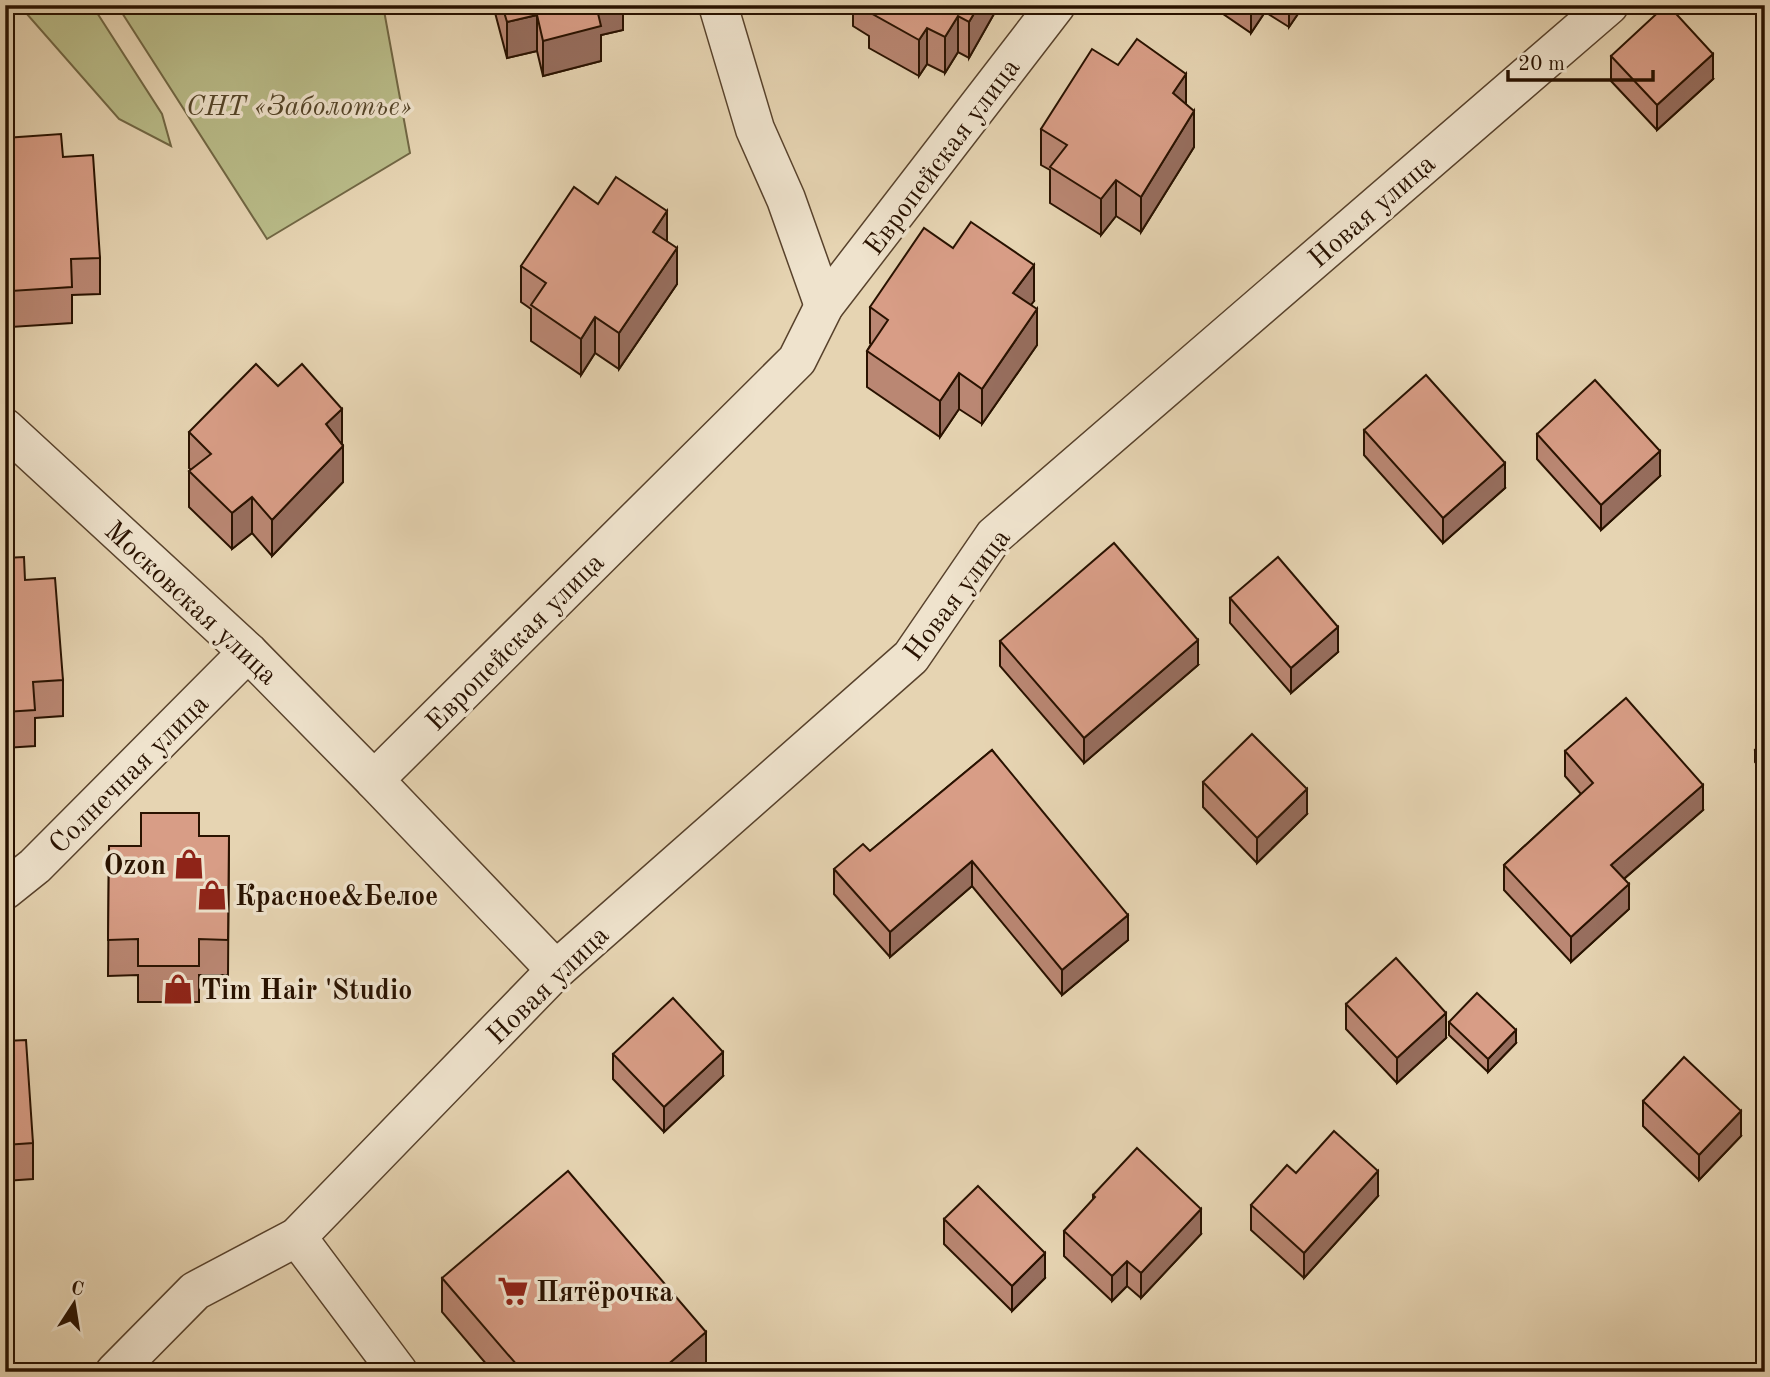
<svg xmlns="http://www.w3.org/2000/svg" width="1770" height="1377" font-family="'Old Standard TT',serif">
	<rect width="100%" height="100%" fill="#e6d4b2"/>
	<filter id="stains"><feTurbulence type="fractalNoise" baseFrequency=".00286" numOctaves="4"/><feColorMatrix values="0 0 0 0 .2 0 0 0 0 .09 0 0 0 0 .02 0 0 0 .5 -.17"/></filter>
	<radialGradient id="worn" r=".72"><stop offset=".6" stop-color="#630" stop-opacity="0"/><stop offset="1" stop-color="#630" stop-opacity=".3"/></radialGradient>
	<g fill="#b9bc89" stroke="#716744" stroke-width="2">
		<polygon points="19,5 92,5 162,114 171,146 119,119"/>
		<polygon points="117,5 383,5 410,153 267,239"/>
	</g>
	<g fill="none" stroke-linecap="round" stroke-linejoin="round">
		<g stroke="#58422c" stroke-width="41">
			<g id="minor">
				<polyline points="718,5 755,129 786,199 824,306"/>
				<polyline points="5,428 248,652 374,780"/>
				<polyline points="5,890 35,866 248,652"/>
				<polyline points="556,970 374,780 797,360 824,306 1056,5"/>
				<polyline points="115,1372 195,1291 297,1237 556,970 911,657 994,536 1609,5"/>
			</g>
		</g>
		<g stroke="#58422c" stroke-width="41">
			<polyline id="tertiary" points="297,1237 398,1372"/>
		</g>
		<use href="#minor" stroke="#efe3cd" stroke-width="38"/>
		<use href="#tertiary" stroke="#efe3cd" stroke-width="38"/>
	</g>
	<g fill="#ba8773" stroke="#291200" stroke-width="2">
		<polygon points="493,5 623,5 623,30 601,35 601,61 543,76 537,51 507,58"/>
		<polygon points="853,5 999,5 969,58 958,52 945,73 927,64 919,76 869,48 869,36 853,26"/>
		<polygon points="1210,5 1304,5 1289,27 1265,12 1251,33"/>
		<polygon points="1611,56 1713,79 1657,130 1611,81"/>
		<polygon points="1118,65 1186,104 1194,147 1141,232 1116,216 1101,235 1050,203 1050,170 1041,165 1041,129"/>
		<polygon points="5,138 63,157 100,258 100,294 72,295 72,323 11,327 9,301 5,301"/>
		<polygon points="598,204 667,241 677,284 619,369 595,353 581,375 531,341 531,309 521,302 521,266"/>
		<polygon points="953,248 1034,301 1030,305 1037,345 982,424 959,409 940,437 867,387 867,351 871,344 870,343 870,307"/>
		<polygon points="278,386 342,445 343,482 272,556 252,533 232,549 189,507 189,471 191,470 189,468 189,432"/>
		<polygon points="1364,430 1505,488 1443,543 1364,455"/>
		<polygon points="1537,434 1660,476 1601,530 1537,459"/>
		<polygon points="5,558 25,580 63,680 63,716 35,718 35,746 5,748"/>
		<polygon points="1230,598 1338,652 1291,693 1230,623"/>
		<polygon points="1000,641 1198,665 1084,763 1000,666"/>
		<polygon points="1765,740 1765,772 1755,762 1755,750"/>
		<polygon points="992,750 1128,940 1062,995 972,886 890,957 834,894 834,869 870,851"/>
		<polygon points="1565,751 1703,810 1624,879 1629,909 1571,962 1504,890 1504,865 1581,794 1565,776"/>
		<polygon points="1203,782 1307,814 1257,863 1203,807"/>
		<polygon points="199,836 229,836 228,975 199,975 199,1002 138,1002 138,975 108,976 109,846 141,846"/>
		<polygon points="1346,1004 1446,1038 1397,1083 1346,1029"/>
		<polygon points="1449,1022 1516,1043 1488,1072 1449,1035"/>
		<polygon points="5,1041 33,1143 33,1179 5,1181"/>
		<polygon points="613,1054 723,1076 664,1132 613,1079"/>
		<polygon points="1643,1101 1741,1136 1699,1180 1643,1126"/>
		<polygon points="1296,1173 1378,1196 1304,1278 1251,1230 1251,1205"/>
		<polygon points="1093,1195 1201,1234 1141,1298 1127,1286 1112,1301 1064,1256 1064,1231 1093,1200"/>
		<polygon points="944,1219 1045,1278 1012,1311 944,1244"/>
		<polygon points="442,1278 706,1366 699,1372 493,1372 442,1312"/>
	</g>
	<g fill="#976e5e" stroke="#291200" stroke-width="2">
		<polygon points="595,5 623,5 623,30 601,35 601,61 543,76 543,41"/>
		<polygon points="979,5 999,5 969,58 969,22"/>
		<polygon points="1251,5 1265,5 1265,12 1251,33"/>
		<polygon points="1289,5 1304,5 1289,27"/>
		<polygon points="537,15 537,51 507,58 507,22"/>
		<polygon points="958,16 958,52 945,73 945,37"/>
		<polygon points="927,28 927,64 919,76 919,40"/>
		<polygon points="1713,54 1713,79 1657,130 1657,105"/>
		<polygon points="1186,74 1186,110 1173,93"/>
		<polygon points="1194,111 1194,147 1141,232 1141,197"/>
		<polygon points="1116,180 1116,216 1101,235 1101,199"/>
		<polygon points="667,211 667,247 653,232"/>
		<polygon points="677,248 677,284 619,369 619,333"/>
		<polygon points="1034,265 1034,301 1013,329 1013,293"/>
		<polygon points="1037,309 1037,345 982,424 982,389"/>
		<polygon points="595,317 595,353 581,375 581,339"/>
		<polygon points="959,373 959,409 940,437 940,401"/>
		<polygon points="342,409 342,445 326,424"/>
		<polygon points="343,446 343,482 272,556 272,520"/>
		<polygon points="1660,451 1660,476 1601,530 1601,505"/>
		<polygon points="1505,463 1505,488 1443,543 1443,518"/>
		<polygon points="252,497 252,533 232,549 232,513"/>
		<polygon points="1338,627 1338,652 1291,693 1291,668"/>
		<polygon points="1198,640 1198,665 1084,763 1084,738"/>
		<polygon points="1703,785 1703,810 1611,890 1611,865"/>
		<polygon points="1307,789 1307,814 1257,863 1257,838"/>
		<polygon points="972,861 972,886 890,957 890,932"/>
		<polygon points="1629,884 1629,909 1571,962 1571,937"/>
		<polygon points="1128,915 1128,940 1062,995 1062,970"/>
		<polygon points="1446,1013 1446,1038 1397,1083 1397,1058"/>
		<polygon points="1516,1030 1516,1043 1488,1072 1488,1059"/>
		<polygon points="723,1052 723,1076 664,1132 664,1107"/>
		<polygon points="1741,1111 1741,1136 1699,1180 1699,1155"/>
		<polygon points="1378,1171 1378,1196 1304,1278 1304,1253"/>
		<polygon points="1201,1209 1201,1234 1141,1298 1141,1273"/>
		<polygon points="1045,1253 1045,1278 1012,1311 1012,1286"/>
		<polygon points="1127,1261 1127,1286 1112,1301 1112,1276"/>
		<polygon points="706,1332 706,1366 699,1372 659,1372"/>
	</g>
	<g fill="#d89d86" stroke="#291200" stroke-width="2">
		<polygon points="502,5 596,5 601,26 543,41 537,15 507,22"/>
		<polygon points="872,5 979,5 969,22 958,16 945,37 927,28 919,40 869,12"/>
		<polygon points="1666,5 1668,5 1713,54 1657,105 1611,56"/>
		<polygon points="1137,39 1186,74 1173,93 1194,111 1141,197 1116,180 1101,199 1050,167 1067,145 1041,129 1092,49 1118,65"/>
		<polygon points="61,134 63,157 93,155 100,258 71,259 72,287 11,291 9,265 5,266 5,138"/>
		<polygon points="616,177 667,211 653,232 677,248 619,333 595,317 581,339 531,305 546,283 521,266 574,187 598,204"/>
		<polygon points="971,222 1034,265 1013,293 1037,309 982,389 959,373 940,401 867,351 888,320 870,307 924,228 953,248"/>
		<polygon points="256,364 278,386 302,364 342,409 326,424 343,446 272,520 252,497 232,513 189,471 211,454 189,432"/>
		<polygon points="1426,375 1505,463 1443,518 1364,430"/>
		<polygon points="1595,380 1660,451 1601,505 1537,434"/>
		<polygon points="1114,543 1198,640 1084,738 1000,641"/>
		<polygon points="24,557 25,580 55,578 63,680 33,682 35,710 5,712 5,558"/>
		<polygon points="1278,557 1338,627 1291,668 1230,598"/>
		<polygon points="1626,698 1703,785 1611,865 1629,884 1571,937 1504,865 1593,783 1565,751"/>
		<polygon points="1252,734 1307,789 1257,838 1203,782"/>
		<polygon points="1765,740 1765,759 1755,750"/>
		<polygon points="992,750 1128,915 1062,970 972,861 890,932 834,869 863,844 870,851"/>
		<polygon points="141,813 199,813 199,836 229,836 228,940 199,939 199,966 138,966 138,939 108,940 109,846 141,846"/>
		<polygon points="1396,958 1446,1013 1397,1058 1346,1004"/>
		<polygon points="1477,993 1516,1030 1488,1059 1449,1022"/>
		<polygon points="673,998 723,1052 664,1107 613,1054"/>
		<polygon points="26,1040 33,1143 5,1145 5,1041"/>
		<polygon points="1684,1057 1741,1111 1699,1155 1643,1101"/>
		<polygon points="1334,1131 1378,1171 1304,1253 1251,1205 1287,1165 1296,1173"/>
		<polygon points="1137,1148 1201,1209 1141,1273 1127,1261 1112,1276 1064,1231 1095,1197 1093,1195"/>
		<polygon points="568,1171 706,1332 659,1372 523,1372 442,1278"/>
		<polygon points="978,1186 1045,1253 1012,1286 944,1219"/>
	</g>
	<defs>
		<g id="shop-bare" transform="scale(2.415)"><path d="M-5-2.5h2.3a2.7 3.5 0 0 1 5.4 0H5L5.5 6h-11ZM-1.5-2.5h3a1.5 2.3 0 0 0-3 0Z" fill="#8f2418" stroke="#efe3cd" stroke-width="2.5" paint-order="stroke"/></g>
		<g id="supermarket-bare" transform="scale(2.415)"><path d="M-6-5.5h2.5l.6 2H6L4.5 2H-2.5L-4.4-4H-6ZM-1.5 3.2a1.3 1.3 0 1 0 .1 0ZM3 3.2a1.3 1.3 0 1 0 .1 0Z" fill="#8f2418" stroke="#efe3cd" stroke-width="2.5" paint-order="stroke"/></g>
	</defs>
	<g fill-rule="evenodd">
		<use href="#shop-bare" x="189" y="864"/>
		<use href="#shop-bare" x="212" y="895"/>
		<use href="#shop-bare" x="178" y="989"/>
		<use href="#supermarket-bare" x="513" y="1291"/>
	</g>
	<g text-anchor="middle" stroke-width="7" stroke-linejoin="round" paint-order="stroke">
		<g font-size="28" font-style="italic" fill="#544529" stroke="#efe3cd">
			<text x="299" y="115">СНТ «Заболотье»</text>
		</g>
		<g font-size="28" fill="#291200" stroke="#efe3cd">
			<text transform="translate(941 156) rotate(-53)" y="10">Европейская улица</text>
			<text transform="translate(1371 210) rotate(-41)" y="10">Новая улица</text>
			<text transform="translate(956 594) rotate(-53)" y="10">Новая улица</text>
			<text transform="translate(192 602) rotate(43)" y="10">Московская улица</text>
			<text transform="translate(514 641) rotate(-45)" y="10">Европейская улица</text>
			<text transform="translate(128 773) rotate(-45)" y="10">Солнечная улица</text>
			<text transform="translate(547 984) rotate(-44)" y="10">Новая улица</text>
		</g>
		<g font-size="28" font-weight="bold" fill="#291200" stroke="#efe3cd" text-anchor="start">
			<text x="166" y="874" text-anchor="end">Ozon</text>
			<text x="235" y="905">Красное&amp;Белое</text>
			<text x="201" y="999">Tim Hair 'Studio</text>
			<text x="536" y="1301">Пятёрочка</text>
		</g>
	</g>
	<rect width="1770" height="1377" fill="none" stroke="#e6d4b2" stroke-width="28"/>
	<rect x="7" y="7" width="1756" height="1363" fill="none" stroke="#291200" stroke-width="3.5"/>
	<rect x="14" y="14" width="1742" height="1349" fill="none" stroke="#291200" stroke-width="2"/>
	<g transform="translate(74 1304) rotate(12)" stroke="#efe3cd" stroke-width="5" paint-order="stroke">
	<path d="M0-5L12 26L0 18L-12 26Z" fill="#291200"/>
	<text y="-10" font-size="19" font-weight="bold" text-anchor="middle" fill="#291200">С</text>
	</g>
	<path d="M1508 70v10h145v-10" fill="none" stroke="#291200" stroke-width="3.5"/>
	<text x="1518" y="70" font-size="21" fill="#291200" stroke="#efe3cd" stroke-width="5" paint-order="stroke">20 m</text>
	<rect width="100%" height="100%" filter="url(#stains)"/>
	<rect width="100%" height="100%" fill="url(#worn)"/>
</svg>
